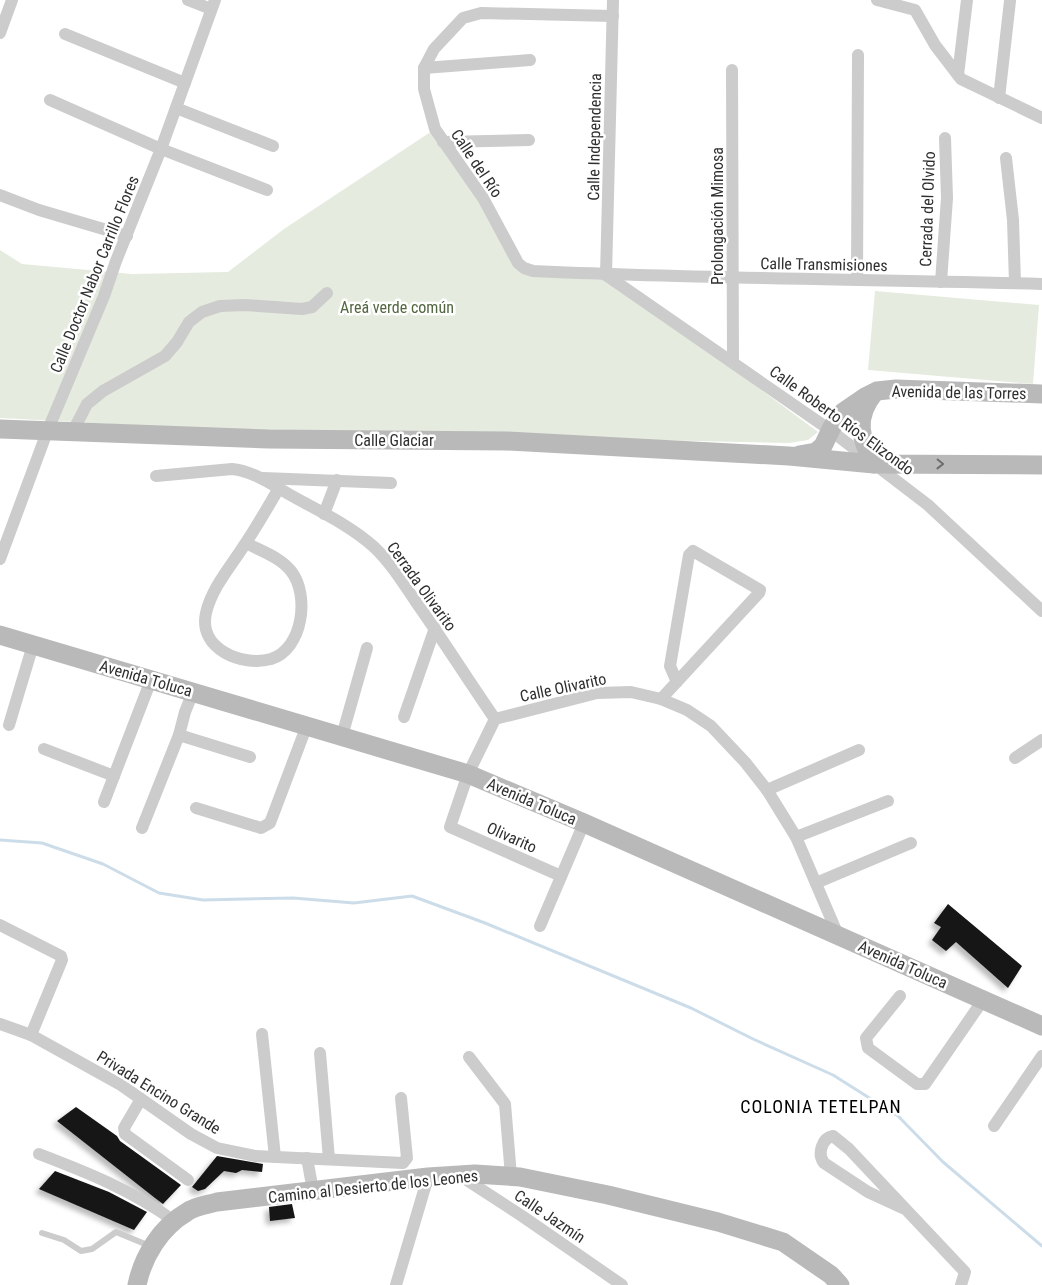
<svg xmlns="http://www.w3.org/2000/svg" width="1042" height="1285" font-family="'Roboto Condensed',sans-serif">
	<defs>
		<filter id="shadow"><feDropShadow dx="-4" dy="4" stdDeviation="2.5" flood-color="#0004"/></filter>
	</defs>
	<rect width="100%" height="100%" fill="#fff"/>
	<g fill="#e5ebde">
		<polygon points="432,131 524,268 606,275 818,432 808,440 789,443 245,431 0,418 0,250 22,264 132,274 228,272 284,229"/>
		<polygon points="875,291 1039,305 1033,384 868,370"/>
	</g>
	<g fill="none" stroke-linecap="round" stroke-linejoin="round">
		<polyline stroke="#ccdde9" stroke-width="3" points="0,840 42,843 103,864 159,893 203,900 293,898 354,903 412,896 485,923 691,1008 753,1039 833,1075 898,1116 943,1162 1042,1246"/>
	</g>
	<g fill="#161616" filter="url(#shadow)">
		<polygon points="948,904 1022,966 1008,988 956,942 946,951 932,940 941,927 934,923"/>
		<polygon points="76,1107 117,1136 120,1141 181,1185 163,1204 155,1198 57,1121"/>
		<polygon points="217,1156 263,1164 262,1172 242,1170 236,1173 224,1171 205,1189 198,1191 192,1187"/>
		<polygon points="55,1171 109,1192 147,1212 134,1230 39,1189"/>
		<polygon points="292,1204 295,1218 270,1221 269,1207"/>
	</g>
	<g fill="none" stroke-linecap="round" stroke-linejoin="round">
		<polyline stroke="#ccc" stroke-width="6" points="42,1233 64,1240 81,1251 92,1249 116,1232 150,1246"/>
		<g stroke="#ccc" stroke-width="12">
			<polyline points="188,0 211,9"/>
			<polyline points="877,0 915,10 935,45 961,79 1042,118"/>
			<path d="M 613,16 L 481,13 L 463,18 L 434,49 L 424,68 L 424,89 L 435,129 L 483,198 L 518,263 L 524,268 L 533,271 C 703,279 872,279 1042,284"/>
			<polyline points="0,33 12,0"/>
			<polyline points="65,34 185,83"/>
			<polyline points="424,68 530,60"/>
			<polyline points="732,70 733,362"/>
			<polyline points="958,75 967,0"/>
			<polyline points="999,98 1010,1"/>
			<polyline points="50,100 161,149 267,190"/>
			<polyline points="176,108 273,146"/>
			<polyline points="443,142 529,140"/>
			<polyline points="1006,158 1013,220 1015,283"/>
			<polyline points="0,195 39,210 127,236"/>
			<polyline points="606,275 830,430 928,505 1042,611"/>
			<polyline points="606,275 613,0"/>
			<polyline points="857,280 858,55"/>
			<polyline points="941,282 947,198 945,138"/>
			<polyline points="72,433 87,404 103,391 165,356 177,342 189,322 202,312 220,306 245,305 302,309 312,307 327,293"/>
			<path d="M 156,476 L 232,469 C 254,471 274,486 294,497 C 321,512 351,526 374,547 C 391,563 403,583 416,602 C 443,640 468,680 495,719"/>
			<polyline points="263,478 391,483"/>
			<polyline points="324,514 337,480"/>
			<path d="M 246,543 C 261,551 280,557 291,571 C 310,595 303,649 271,659 C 242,667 198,649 206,613 C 212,587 232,565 245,544 C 257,526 268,507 279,488"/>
			<polyline points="0,559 47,432 104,296 116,261 161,149 215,0"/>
			<polyline points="661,699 759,593 760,590 693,551 689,555 670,666 677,682"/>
			<polyline points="404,717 435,628"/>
			<polyline points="9,725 33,645"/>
			<polyline points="179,735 250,757"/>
			<polyline points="342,736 367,648"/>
			<polyline points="44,749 114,776"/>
			<polyline points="1015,758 1042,740"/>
			<polyline points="767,790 859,750"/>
			<polyline points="104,802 151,680"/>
			<polyline points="196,808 261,828 270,823 307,725"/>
			<polyline points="142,828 179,735 185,712 193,692"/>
			<polyline points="796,837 888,801"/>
			<polyline points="561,876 450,827 468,774 495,719 597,693 631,692 661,699 687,710 711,726 745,762 767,790 796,837 838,935"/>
			<polyline points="816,883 911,843"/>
			<polyline points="0,925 61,956 62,960 31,1035"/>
			<polyline points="540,926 584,823"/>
			<polyline points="900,996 866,1038 868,1048 917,1084 925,1084 983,1000"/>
			<polyline points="0,1024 31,1035 121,1085 191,1134 217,1148 255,1156 403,1163 407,1158 401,1098"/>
			<polyline points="262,1034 275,1157"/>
			<polyline points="320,1053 329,1159"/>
			<polyline points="469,1057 505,1104 511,1176"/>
			<polyline points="141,1099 124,1128 125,1134 188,1180"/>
			<polyline points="994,1126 1042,1056"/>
			<path d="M 39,1154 C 86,1172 132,1190 174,1221"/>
			<polyline points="307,1158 313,1191"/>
			<polyline points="459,1175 522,1216 622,1285"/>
			<path d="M 905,1209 L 868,1192 L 824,1163 C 817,1154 822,1138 833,1136 L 849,1149 L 965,1272 L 961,1285"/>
			<polyline points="396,1285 428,1177"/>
		</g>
		<g stroke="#b9b9b9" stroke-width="19">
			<polyline points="0,429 269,439 506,441 789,456 874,464 1042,465"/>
			<polyline points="799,455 816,452 823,446 832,427 843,412 865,397 877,391 896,389 1042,394"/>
			<path d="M 874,464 C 860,438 854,418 874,393"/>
			<polyline points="0,635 468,774 584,823 1042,1026"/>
			<path d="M 137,1285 C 143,1256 161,1227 187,1212 C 195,1206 207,1205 217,1202 L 428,1177 L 475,1174 L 520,1177 L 608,1195 L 718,1222 L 783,1242 L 831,1275 L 840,1285"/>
		</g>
	</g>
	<defs><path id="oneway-chevron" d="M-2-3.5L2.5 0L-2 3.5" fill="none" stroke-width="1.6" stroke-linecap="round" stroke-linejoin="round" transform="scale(1.25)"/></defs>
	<use stroke="#6d6d6d" href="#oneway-chevron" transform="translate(940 464) rotate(1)"/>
	<g text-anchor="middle" stroke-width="5" stroke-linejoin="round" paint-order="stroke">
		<g font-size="16" fill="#2f2f2f" stroke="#fff">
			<text transform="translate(594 137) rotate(-89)" y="6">Calle Independencia</text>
			<text transform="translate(477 163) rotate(56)" y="6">Calle del Río</text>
			<text transform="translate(927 209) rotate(-88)" y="6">Cerrada del Olvido</text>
			<text transform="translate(717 216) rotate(-90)" y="6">Prolongación Mimosa</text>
			<text transform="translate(824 264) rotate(1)" y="6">Calle Transmisiones</text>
			<text transform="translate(94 274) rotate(-68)" y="6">Calle Doctor Nabor Carrillo Flores</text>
			<text transform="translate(959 392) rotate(1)" y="6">Avenida de las Torres</text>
			<text transform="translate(842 420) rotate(36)" y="6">Calle Roberto Ríos Elizondo</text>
			<text x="394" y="446">Calle Glaciar</text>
			<text transform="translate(422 586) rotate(54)" y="6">Cerrada Olivarito</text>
			<text transform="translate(146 678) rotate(16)" y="6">Avenida Toluca</text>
			<text transform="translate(563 687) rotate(-12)" y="6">Calle Olivarito</text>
			<text transform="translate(532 801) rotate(23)" y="6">Avenida Toluca</text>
			<text transform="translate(512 837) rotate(24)" y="6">Olivarito</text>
			<text transform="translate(903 964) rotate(24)" y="6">Avenida Toluca</text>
			<text transform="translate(159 1092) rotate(32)" y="6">Privada Encino Grande</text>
			<text transform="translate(373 1186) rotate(-6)" y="6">Camino al Desierto de los Leones</text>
			<text transform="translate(550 1216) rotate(34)" y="6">Calle Jazmín</text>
		</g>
		<g font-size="16" fill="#526640" stroke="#fff">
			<text x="397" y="313">Areá verde común</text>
		</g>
		<g font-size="18" letter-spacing="1" fill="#000" stroke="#fff">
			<text x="821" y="1113">COLONIA TETELPAN</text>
		</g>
	</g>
</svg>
